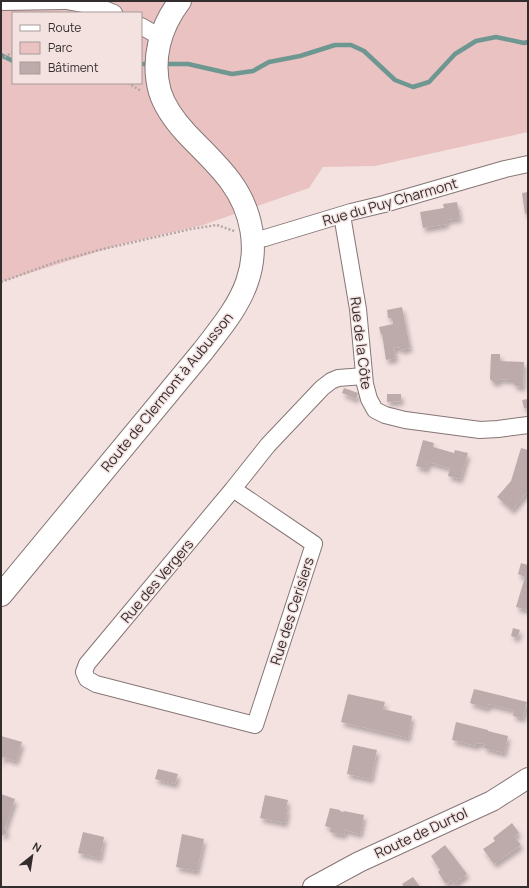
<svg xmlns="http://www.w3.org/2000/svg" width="529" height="888" font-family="Manrope,sans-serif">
	<defs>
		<filter id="shadow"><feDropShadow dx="2.5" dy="4.5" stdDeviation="2" flood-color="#0004"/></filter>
	</defs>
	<rect width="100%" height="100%" fill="#f4e2e1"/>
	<path fill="#e9c2c1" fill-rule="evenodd" d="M 1,1 L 528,1 L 528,132 L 375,166 L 323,167 L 309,188 L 203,225 L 122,244 L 1,282 ZM 13,13 L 141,13 L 141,83 L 13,83 Z"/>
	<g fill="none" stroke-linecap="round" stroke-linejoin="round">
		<g stroke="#6e9792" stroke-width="4.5">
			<polyline points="1,55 13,61"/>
			<polyline points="141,64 151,64"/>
			<polyline points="163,64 188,64 232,74 253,71 269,62 300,56 335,45 351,45 364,51 395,80 413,87 429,82 455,54 476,41 496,37 524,43 528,42"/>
		</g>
	</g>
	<g fill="#bcabaa" filter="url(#shadow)">
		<polygon points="528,192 528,213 525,214 522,193"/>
		<polygon points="457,202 460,218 446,220 447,224 423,228 420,212 444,208 443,204"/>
		<polygon points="402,307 410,348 400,350 400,347 394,348 396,358 386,360 382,334 381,335 379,327 393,324 392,318 388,318 387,310"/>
		<polygon points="491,354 500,354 500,361 524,362 523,387 516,386 513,383 513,380 499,379 498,382 493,382 490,379"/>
		<polygon points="344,388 358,393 356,399 342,393"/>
		<polygon points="387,394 401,394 401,401 387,402"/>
		<polygon points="528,399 528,408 524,408 522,400"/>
		<polygon points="423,440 434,443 433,447 454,453 455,450 468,453 460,479 448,476 450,468 429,462 426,469 416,466"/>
		<polygon points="521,448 528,450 528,491 512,510 497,497 511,481"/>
		<polygon points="521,563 528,565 528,610 516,607 525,577 518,574"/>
		<polygon points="513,628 520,630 517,638 511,636"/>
		<polygon points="474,689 527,702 523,718 513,716 514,710 489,704 487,708 470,703"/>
		<polygon points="348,694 385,702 383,709 412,716 408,738 341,722"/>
		<polygon points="456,722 488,730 488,731 508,736 504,753 484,748 485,744 477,743 477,746 452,740"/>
		<polygon points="1,736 22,742 16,761 3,757 1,764"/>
		<polygon points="353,745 377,750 371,779 347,774"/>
		<polygon points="158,769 178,774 175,784 155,779"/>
		<polygon points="1,794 15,799 5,828 7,833 1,836"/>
		<polygon points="265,795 288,800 286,809 288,810 285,823 260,818"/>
		<polygon points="330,808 340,810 340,811 343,812 344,811 364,815 360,834 345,830 344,835 330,832 331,828 325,826"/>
		<polygon points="512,823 519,833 514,836 521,845 494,864 483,849 495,841 493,838"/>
		<polygon points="83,832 104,837 100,858 78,853"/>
		<polygon points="182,834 204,839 197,871 176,867"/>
		<polygon points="445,845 467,874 454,884 451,880 446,884 438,872 440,870 431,856"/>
		<polygon points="413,877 420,887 404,887 402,884"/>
	</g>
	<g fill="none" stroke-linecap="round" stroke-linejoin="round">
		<g stroke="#857675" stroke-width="18">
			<g id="minor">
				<polyline points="66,1 99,7 114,13"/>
				<polyline points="1,2 63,1"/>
				<polyline points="141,26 160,37"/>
				<polyline points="342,215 358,309 365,384 369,399 375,410 385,415 405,420 480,430 498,429 528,425"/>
				<polyline points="253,240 265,238 351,212 384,204 505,169 528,164"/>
				<polyline points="233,489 314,544 255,725 96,684 87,679 84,672 87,664 233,489 268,445 322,388 331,381 338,378 364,376"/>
			</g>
		</g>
		<g stroke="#857675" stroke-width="22">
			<polyline id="tertiary" points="313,887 359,862 492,801 528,778"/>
		</g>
		<g stroke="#857675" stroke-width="24">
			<path id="secondary" d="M 1,595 L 203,351 C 219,330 238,308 247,282 C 259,248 252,211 231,182 C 218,164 201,149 186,133 C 175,121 165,108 160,92 C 151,60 160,27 180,1"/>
		</g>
		<g stroke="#b4a6a5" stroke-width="2.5" stroke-dasharray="2 2" stroke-linecap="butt">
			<polyline points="1,59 13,52"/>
			<polyline points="128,83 141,91"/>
			<polyline points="1,282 56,262 99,250 191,229 217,225 234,231"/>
		</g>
		<use href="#minor" stroke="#fff" stroke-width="16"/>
		<use href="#tertiary" stroke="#fff" stroke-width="20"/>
		<use href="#secondary" stroke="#fff" stroke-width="22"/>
	</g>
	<g text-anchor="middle" stroke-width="3" stroke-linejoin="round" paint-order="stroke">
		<g font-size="14" fill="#342d2d" stroke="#f4e2e1">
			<text transform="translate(390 202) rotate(-16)" y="5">Rue du Puy Charmont</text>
			<text transform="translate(361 343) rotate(83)" y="5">Rue de la Côte</text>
			<text transform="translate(167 392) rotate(-51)" y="5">Route de Clermont à Aubusson</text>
			<text transform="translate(157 581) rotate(-50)" y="5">Rue des Vergers</text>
			<text transform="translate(292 611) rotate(-72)" y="5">Rue des Cerisiers</text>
			<text transform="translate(421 833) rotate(-25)" y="5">Route de Durtol</text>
		</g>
	</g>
	<rect width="529" height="888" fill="none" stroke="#342d2d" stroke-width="4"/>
	<rect x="12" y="12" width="130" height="72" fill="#f4e2e1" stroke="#a79a99"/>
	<rect x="20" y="25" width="20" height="6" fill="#ffffff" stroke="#a79a99"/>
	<text x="48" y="32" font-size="12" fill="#342d2d">Route</text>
	<rect x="20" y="42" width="20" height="12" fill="#e9c2c1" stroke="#a79a99"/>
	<text x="48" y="52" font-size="12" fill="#342d2d">Parc</text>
	<rect x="20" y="62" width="20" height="12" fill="#bcabaa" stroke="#a79a99"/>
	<text x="48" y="72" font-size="12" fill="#342d2d">Bâtiment</text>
	<g transform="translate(32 856) rotate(30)" stroke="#f4e2e1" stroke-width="3" paint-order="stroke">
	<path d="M0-3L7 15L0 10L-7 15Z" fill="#342d2d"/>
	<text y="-6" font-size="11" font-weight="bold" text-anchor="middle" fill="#342d2d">N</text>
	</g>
</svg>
